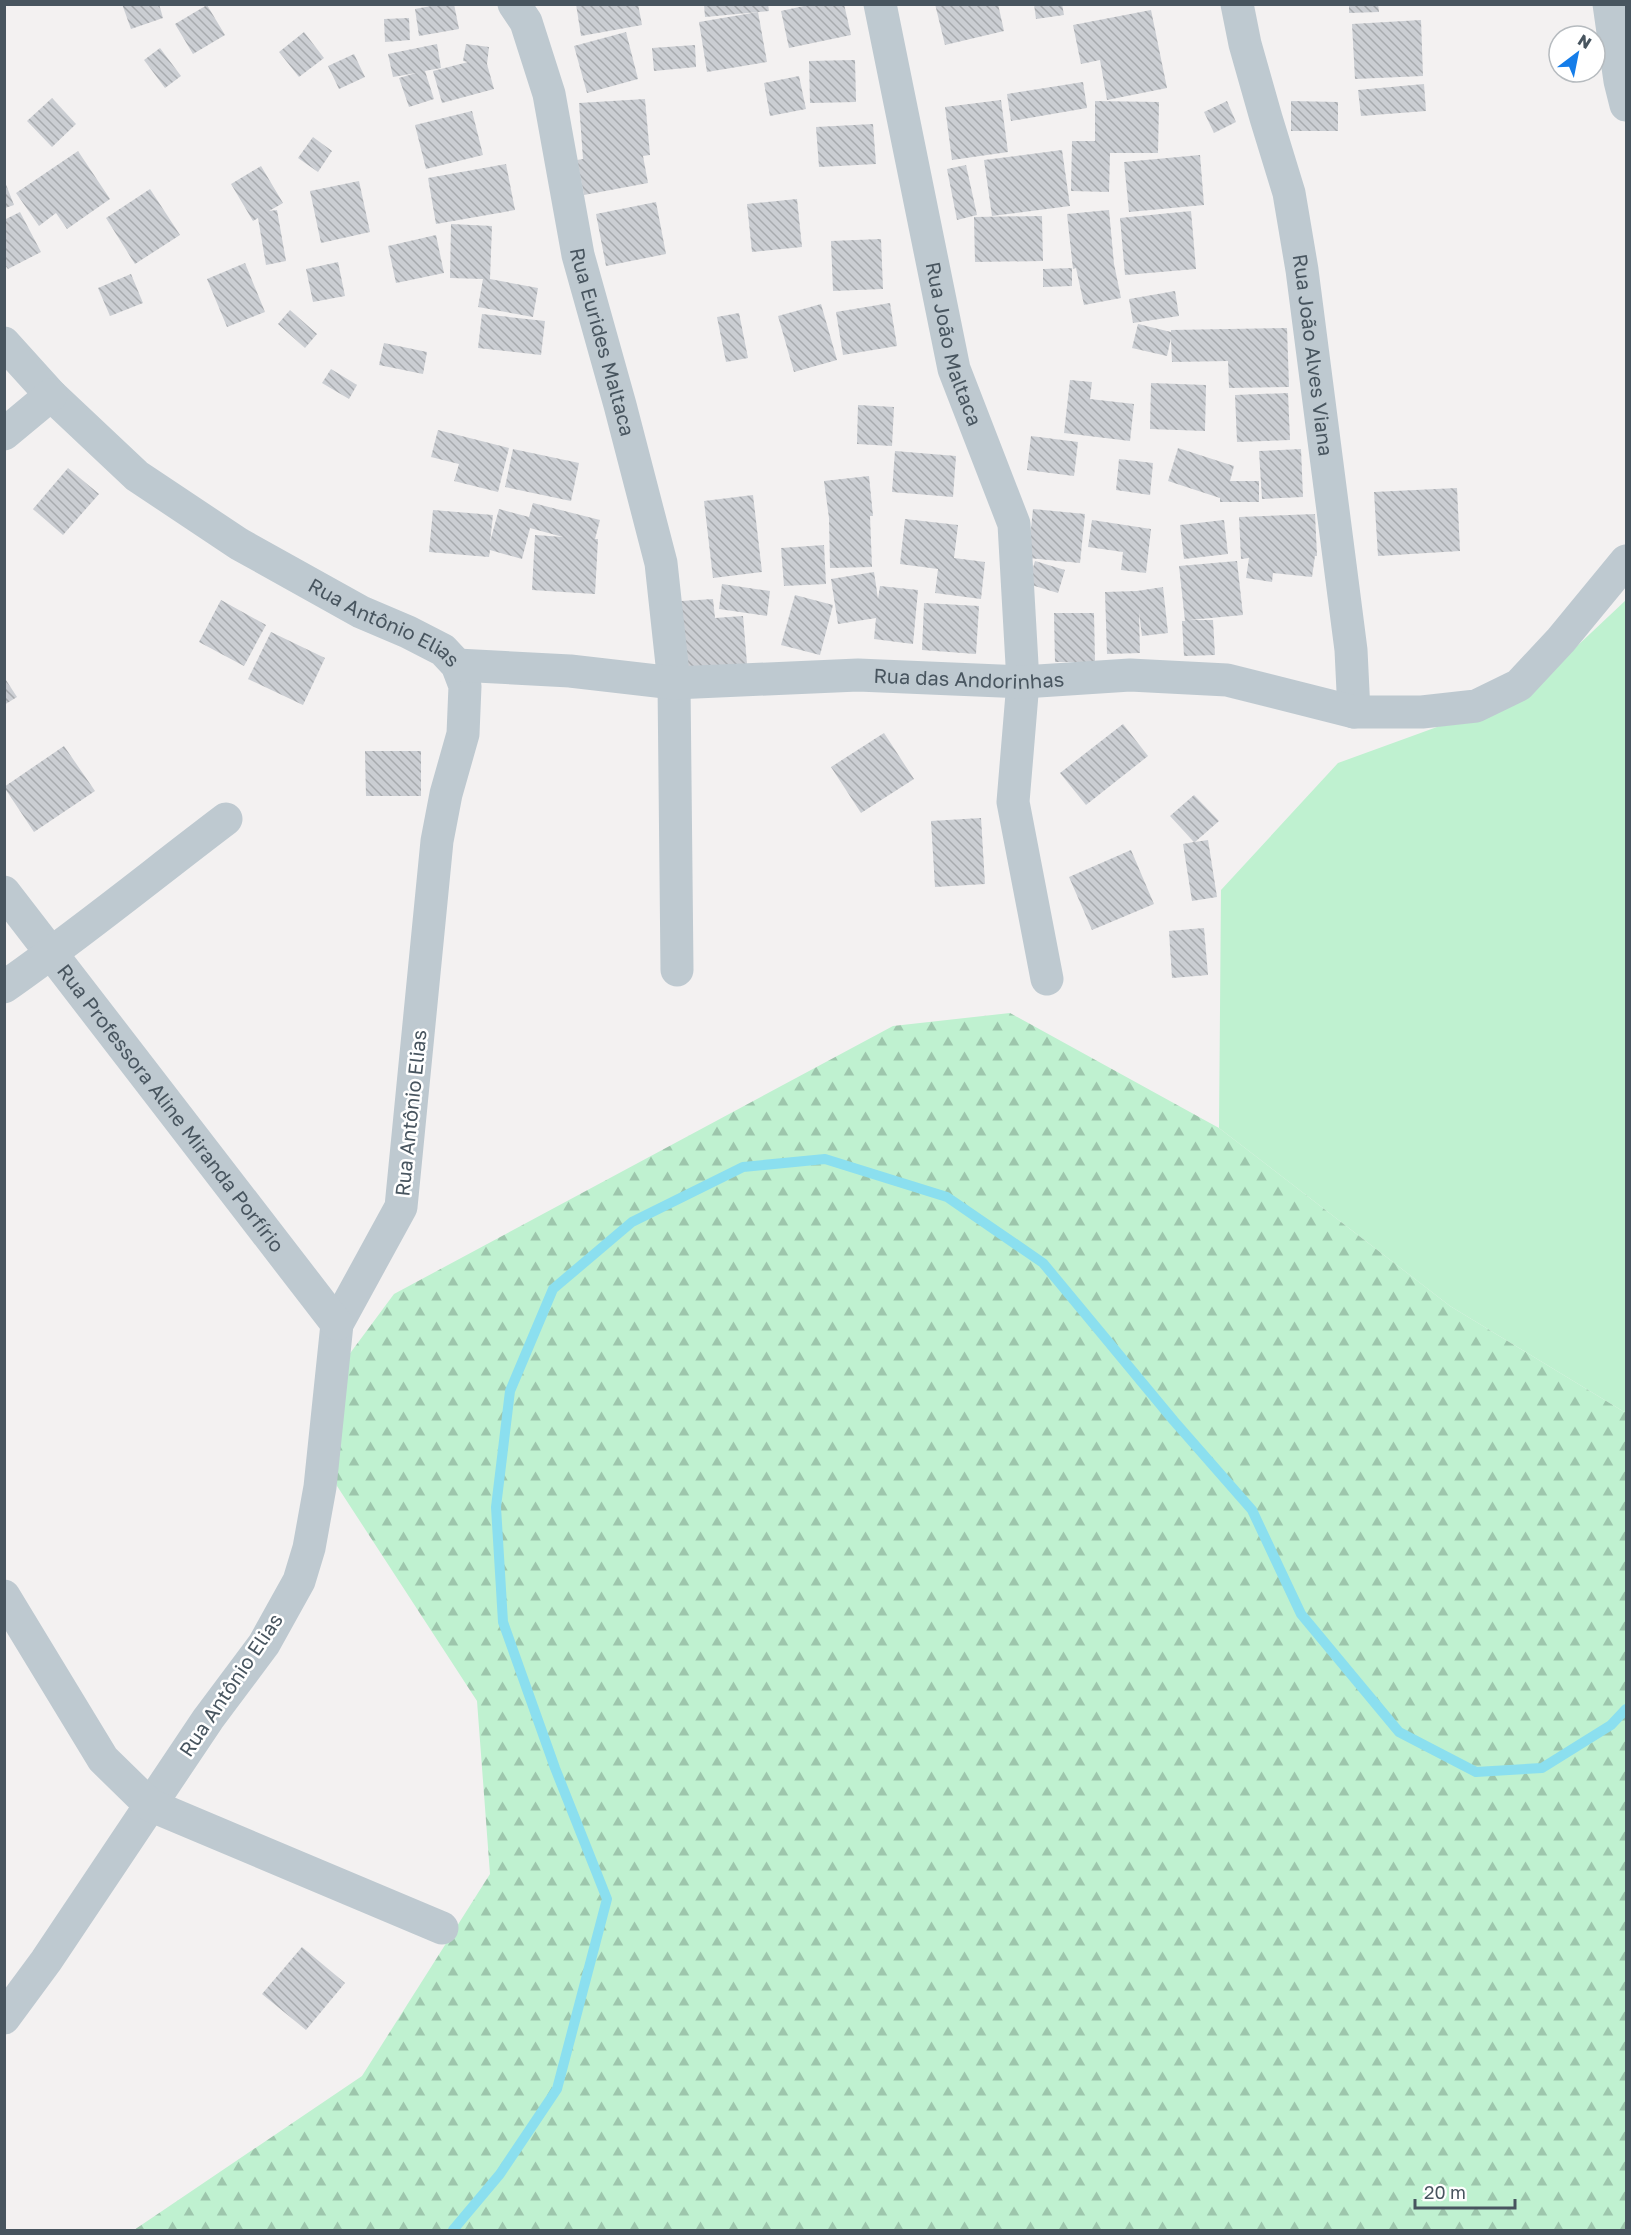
<svg xmlns="http://www.w3.org/2000/svg" width="1631" height="2235" font-family="'Golos Text',sans-serif">
	<defs>
		<pattern id="forest-firs" width="22" height="20" patternUnits="userSpaceOnUse" patternTransform="scale(1.5)"><rect width="22" height="20" fill="#bff1d0"/><path d="M5 1l3.5 6h-7zM16 11l3.5 6h-7z" fill="#9dc6ac"/></pattern>
		<pattern id="building-back-hatch" width="6" height="6" patternUnits="userSpaceOnUse" patternTransform="scale(1.5)"><rect width="6" height="6" fill="#cbced3"/><path d="M-1 5l2 2M0 0l6 6M5-1l2 2" fill="none" stroke="#a7aaae"/></pattern>
	</defs>
	<rect width="100%" height="100%" fill="#f3f1f1"/>
	<polygon fill="#bff1d0" points="1626,600 1626,1413 1450,1306 1219,1128 1221,890 1338,763 1525,695"/>
	<polygon fill="url(#forest-firs)" points="1010,1013 1219,1128 1450,1306 1626,1413 1626,2230 134,2230 362,2076 490,1874 477,1701 337,1486 331,1379 394,1294 893,1026"/>
	<g fill="none" stroke-linecap="round" stroke-linejoin="round">
		<polyline stroke="#8bdfef" stroke-width="10" points="453,2230 500,2174 557,2089 607,1899 555,1768 503,1622 496,1507 510,1391 553,1289 632,1222 743,1167 825,1159 947,1197 1043,1263 1174,1421 1252,1510 1301,1614 1399,1732 1476,1772 1542,1768 1611,1725 1626,1709"/>
	</g>
	<g fill="url(#building-back-hatch)">
		<polygon points="122,4 159,4 163,18 131,29"/>
		<polygon points="442,4 454,4 459,29 419,36 415,9"/>
		<polygon points="576,4 638,4 642,25 581,36"/>
		<polygon points="704,4 768,4 769,11 705,17"/>
		<polygon points="813,4 844,4 851,35 789,48 781,11"/>
		<polygon points="935,4 998,4 1004,31 945,45"/>
		<polygon points="1034,4 1062,4 1064,15 1036,19"/>
		<polygon points="1349,4 1378,4 1379,12 1349,13"/>
		<polygon points="207,5 225,35 193,54 175,24"/>
		<polygon points="1151,10 1167,88 1107,100 1100,60 1081,64 1073,25"/>
		<polygon points="758,12 767,62 707,72 699,22"/>
		<polygon points="409,18 410,40 385,42 384,19"/>
		<polygon points="1421,20 1423,76 1355,79 1352,24"/>
		<polygon points="304,32 324,58 299,77 279,52"/>
		<polygon points="626,32 638,79 587,93 574,46"/>
		<polygon points="437,44 441,68 425,71 434,99 409,107 399,78 416,73 393,77 388,54"/>
		<polygon points="466,44 489,47 487,64 494,89 442,103 433,71 468,62 463,61"/>
		<polygon points="695,45 696,67 654,71 652,48"/>
		<polygon points="160,48 181,76 165,88 144,60"/>
		<polygon points="354,54 365,77 339,89 328,66"/>
		<polygon points="855,60 856,102 810,103 809,61"/>
		<polygon points="799,76 806,109 770,116 764,83"/>
		<polygon points="1083,82 1087,108 1011,121 1007,94"/>
		<polygon points="1424,84 1426,111 1361,116 1358,90"/>
		<polygon points="52,98 76,124 52,147 27,121"/>
		<polygon points="645,99 650,155 643,156 648,183 584,195 577,160 583,159 579,103"/>
		<polygon points="1001,100 1008,152 952,160 945,107"/>
		<polygon points="1095,101 1159,102 1158,153 1110,153 1109,192 1071,191 1072,141 1095,141"/>
		<polygon points="1227,101 1236,122 1214,133 1204,112"/>
		<polygon points="1291,101 1338,102 1338,131 1291,131"/>
		<polygon points="472,111 483,155 426,169 415,125"/>
		<polygon points="873,124 876,164 819,167 816,127"/>
		<polygon points="313,137 332,151 318,172 298,158"/>
		<polygon points="1062,150 1070,206 992,216 984,160"/>
		<polygon points="78,151 110,199 67,229 56,213 39,226 16,193"/>
		<polygon points="1200,155 1204,205 1129,212 1124,162"/>
		<polygon points="506,164 515,210 436,224 428,178"/>
		<polygon points="966,165 977,215 957,220 947,169"/>
		<polygon points="261,166 283,203 269,211 277,210 286,261 266,265 258,218 253,221 231,184"/>
		<polygon points="359,181 370,232 321,243 310,191"/>
		<polygon points="5,182 14,205 5,208"/>
		<polygon points="150,189 180,235 135,264 106,218"/>
		<polygon points="797,199 802,247 752,252 747,204"/>
		<polygon points="656,202 666,254 606,266 596,214"/>
		<polygon points="1109,210 1114,264 1121,298 1084,305 1076,268 1073,269 1067,214"/>
		<polygon points="1191,211 1196,269 1125,275 1120,218"/>
		<polygon points="20,212 41,252 8,269 4,264 4,220"/>
		<polygon points="1042,216 1043,261 975,262 974,217"/>
		<polygon points="451,224 492,226 490,279 538,288 533,317 478,307 483,279 450,278"/>
		<polygon points="436,235 444,273 396,283 388,246"/>
		<polygon points="881,239 883,289 833,291 831,241"/>
		<polygon points="338,262 345,296 313,302 306,269"/>
		<polygon points="245,263 265,312 227,327 207,279"/>
		<polygon points="1072,268 1072,286 1043,287 1043,269"/>
		<polygon points="131,274 143,303 110,316 98,288"/>
		<polygon points="1175,291 1179,316 1133,323 1129,299"/>
		<polygon points="890,303 897,346 843,355 836,312"/>
		<polygon points="821,304 837,360 794,372 778,316"/>
		<polygon points="290,310 317,334 305,348 278,324"/>
		<polygon points="739,313 748,358 726,362 717,317"/>
		<polygon points="482,314 545,321 541,355 478,348"/>
		<polygon points="1138,324 1171,332 1171,330 1287,328 1289,387 1229,388 1228,361 1172,362 1171,338 1167,356 1132,348"/>
		<polygon points="384,343 427,352 423,374 379,365"/>
		<polygon points="331,369 357,385 349,399 322,383"/>
		<polygon points="1070,380 1092,382 1090,399 1134,404 1130,441 1064,433"/>
		<polygon points="1151,383 1206,385 1205,431 1150,429"/>
		<polygon points="1288,393 1290,440 1237,442 1235,395"/>
		<polygon points="858,405 894,407 892,446 857,444"/>
		<polygon points="438,430 509,448 498,492 454,481 459,464 431,457"/>
		<polygon points="1031,436 1078,442 1074,476 1027,470"/>
		<polygon points="1178,448 1234,466 1230,481 1259,481 1259,502 1220,502 1220,498 1168,481"/>
		<polygon points="513,449 579,463 571,501 505,487"/>
		<polygon points="1301,449 1303,497 1262,499 1259,451"/>
		<polygon points="895,451 956,456 953,497 892,492"/>
		<polygon points="1119,459 1153,463 1150,495 1116,490"/>
		<polygon points="68,468 99,494 63,535 33,509"/>
		<polygon points="869,476 873,516 870,516 872,567 830,568 829,518 824,481"/>
		<polygon points="1457,488 1460,551 1378,556 1374,492"/>
		<polygon points="753,495 762,572 713,578 704,501"/>
		<polygon points="533,503 600,520 595,539 598,539 595,594 532,590 535,535 563,537 530,528 522,559 490,550 489,557 429,552 433,510 493,515 490,542 499,509 529,517"/>
		<polygon points="1033,509 1085,514 1080,563 1028,558"/>
		<polygon points="1315,514 1317,556 1315,556 1312,577 1273,573 1272,582 1246,578 1249,558 1241,559 1239,517"/>
		<polygon points="905,519 958,525 954,558 985,562 981,599 935,593 938,569 900,564"/>
		<polygon points="1092,520 1151,529 1146,573 1121,570 1123,552 1088,547"/>
		<polygon points="1224,520 1228,554 1184,559 1180,525"/>
		<polygon points="824,545 826,584 784,586 781,548"/>
		<polygon points="1035,561 1065,570 1058,593 1028,584"/>
		<polygon points="1237,561 1243,615 1189,620 1213,620 1215,655 1184,656 1182,621 1185,621 1179,566"/>
		<polygon points="874,572 878,599 880,586 918,590 913,644 874,639 876,618 838,624 831,579"/>
		<polygon points="722,584 770,591 767,616 719,609"/>
		<polygon points="1163,587 1168,633 1142,636 1139,613 1140,653 1107,654 1105,592 1137,591"/>
		<polygon points="795,595 833,605 820,655 781,645"/>
		<polygon points="713,599 715,618 743,616 747,664 686,669 681,601"/>
		<polygon points="221,600 266,625 244,666 199,642"/>
		<polygon points="924,603 979,606 976,654 922,650"/>
		<polygon points="1054,613 1094,613 1095,662 1055,662"/>
		<polygon points="271,632 325,658 303,705 248,679"/>
		<polygon points="4,677 17,697 4,705"/>
		<polygon points="1123,724 1148,756 1086,805 1060,773"/>
		<polygon points="884,733 914,779 861,813 831,767"/>
		<polygon points="64,746 95,791 34,832 4,787"/>
		<polygon points="365,751 421,751 421,796 366,796"/>
		<polygon points="1194,795 1219,821 1195,842 1208,840 1217,897 1192,901 1183,844 1194,842 1170,816"/>
		<polygon points="981,818 985,884 935,887 931,821"/>
		<polygon points="1131,850 1154,904 1092,930 1069,877"/>
		<polygon points="1204,928 1208,975 1172,978 1169,931"/>
		<polygon points="302,1947 345,1983 306,2030 262,1994"/>
	</g>
	<g fill="none" stroke-linecap="round" stroke-linejoin="round">
		<g stroke="#bec9d0" stroke-width="33">
			<path id="s1" d="M 514,4 L 526,22 L 549,94 L 578,255 L 620,405 L 661,563 L 674,683 L 677,970"/>
			<path id="s2" d="M 880,4 L 954,369 L 1014,524 L 1023,682 L 1013,802 L 1047,979"/>
			<path id="s3" d="M 1237,4 L 1245,44 L 1266,118 L 1289,193 L 1302,270 L 1351,650 L 1354,712"/>
			<polyline points="1609,4 1620,81 1626,105"/>
			<path id="s4" d="M 4,343 L 51,395 L 137,476 L 239,544 L 361,612 L 408,632 L 443,650 L 457,665 L 465,686 L 463,734 L 446,794 L 437,841 L 401,1207 L 337,1324 L 320,1487 L 309,1548 L 299,1581 L 264,1644 L 208,1719 L 46,1961 L 4,2018"/>
			<polyline points="4,434 51,395"/>
			<path id="s5" d="M 457,665 L 570,671 L 674,683 L 858,675 L 1023,682 L 1130,675 L 1227,680 L 1354,712 L 1422,712 L 1476,706 L 1519,685 L 1561,640 L 1626,561"/>
			<path id="s6" d="M 4,892 L 337,1324"/>
			<path d="M 4,987 C 80,934 152,875 226,819"/>
			<polyline points="4,1596 103,1759 150,1805 442,1928"/>
		</g>
	</g>
	<g text-anchor="middle" stroke-width="5" stroke-linejoin="round" paint-order="stroke">
		<g font-size="20" fill="#48555f" stroke="#fff">
			<text dy="7" stroke="none"><textPath href="#s1" startOffset="351">Rua Eurides Maltaca</textPath></text>
			<text dy="7" stroke="none"><textPath href="#s2" startOffset="348">Rua João Maltaca</textPath></text>
			<text dy="7" stroke="none"><textPath href="#s3" startOffset="360">Rua João Alves Viana</textPath></text>
			<text dy="7" stroke="none"><textPath href="#s4" startOffset="476">Rua Antônio Elias</textPath></text>
			<text dy="7" stroke="none"><textPath href="#s5" startOffset="513">Rua das Andorinhas</textPath></text>
			<text dy="7" stroke="none"><textPath href="#s6" startOffset="273">Rua Professora Aline Miranda Porfírio</textPath></text>
			<text transform="translate(411 1113) rotate(-84)" y="7">Rua Antônio Elias</text>
			<text transform="translate(231 1685) rotate(-56)" y="7">Rua Antônio Elias</text>
		</g>
	</g>
	<rect width="1631" height="2235" fill="none" stroke="#48555f" stroke-width="12"/>
	<g transform="translate(1577 54) rotate(32)"><circle r="28" fill="#ffffff" stroke="#b6bbbf" stroke-width="1.5"/>
	<path d="M0-4.5L10 22L0 15L-10 22Z" fill="#157de9"/>
	<text y="-9" font-size="16" font-weight="bold" text-anchor="middle" fill="#48555f">N</text>
	</g>
	<path d="M1415 2199v9h100v-9" fill="none" stroke="#48555f" stroke-width="3"/>
	<text x="1424" y="2199" font-size="18" fill="#48555f" stroke="#ffffff" stroke-width="4.5" paint-order="stroke">20 m</text>
</svg>
